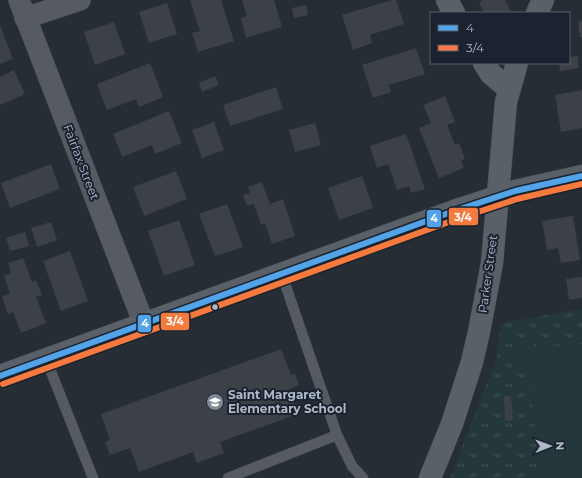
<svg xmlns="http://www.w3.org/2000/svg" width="582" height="478" font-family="Montserrat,sans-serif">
	<defs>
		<pattern id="grass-tufts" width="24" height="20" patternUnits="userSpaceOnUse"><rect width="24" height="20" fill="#24373a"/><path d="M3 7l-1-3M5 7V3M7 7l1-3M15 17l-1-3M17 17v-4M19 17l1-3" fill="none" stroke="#415255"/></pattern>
	</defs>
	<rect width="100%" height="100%" fill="#272d34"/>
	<polygon fill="url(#grass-tufts)" points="582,309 582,478 450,478 497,356 501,323"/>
	<path fill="#24373a" d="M 524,343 L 531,343 L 536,348 L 582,344 L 582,478 L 541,478 L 528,364 C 516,362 513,349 524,343 Z"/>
	<g fill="#3c4148">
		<polygon points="190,0 221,0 234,41 198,52 192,33 200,31"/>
		<polygon points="242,0 274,0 282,27 246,38 241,18 247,16"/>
		<polygon points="392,0 396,0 404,24 370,35 372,43 353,50 342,15"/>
		<polygon points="483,0 505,0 512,13 484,13 479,2"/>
		<polygon points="167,3 177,34 149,43 139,12"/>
		<polygon points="306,5 308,15 294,18 292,8"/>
		<polygon points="582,21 582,37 580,37 578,22"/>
		<polygon points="114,22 125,54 95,65 84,32"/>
		<polygon points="0,25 13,59 0,64"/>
		<polygon points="416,48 425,74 389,85 391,92 373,98 362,65"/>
		<polygon points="578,56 579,68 560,71 559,63 569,63 569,57"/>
		<polygon points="150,63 163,97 139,107 136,99 107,110 97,84"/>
		<polygon points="14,70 25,94 0,105 0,77"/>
		<polygon points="215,76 219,85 202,92 199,83"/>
		<polygon points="276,87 283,109 230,126 223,105"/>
		<polygon points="582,90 582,128 561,132 555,95"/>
		<polygon points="445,96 455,122 447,125 455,145 459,143 465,159 461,160 464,168 439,178 419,128 431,123 423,105"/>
		<polygon points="169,111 182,143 155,154 152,145 122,157 113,134"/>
		<polygon points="214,122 224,150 202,158 192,130"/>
		<polygon points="315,123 321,145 295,152 289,130"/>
		<polygon points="406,134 425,189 411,193 409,186 397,190 388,164 377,168 370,146"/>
		<polygon points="51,164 60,189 10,208 1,183"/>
		<polygon points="176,171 187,199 144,216 133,187"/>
		<polygon points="362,176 373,208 339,220 328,188"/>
		<polygon points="262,182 270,204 283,199 295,236 272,244 265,223 261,225 254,204 247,206 243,195 250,193 248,187"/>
		<polygon points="227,204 243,247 215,256 199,214"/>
		<polygon points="573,216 580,260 561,263 558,248 547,250 542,221"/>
		<polygon points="179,220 195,265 164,276 148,231"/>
		<polygon points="51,222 57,240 37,247 31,228"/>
		<polygon points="25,232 29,246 10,251 6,238"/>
		<polygon points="70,251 88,301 61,311 43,261"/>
		<polygon points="23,258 32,282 36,280 42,295 36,297 46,323 21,333 13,312 8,314 2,297 10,293 4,276 11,273 8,263"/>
		<polygon points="582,277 582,298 569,300 566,279"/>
		<polygon points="281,349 291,375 295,374 299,385 289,389 298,414 220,442 224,453 197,463 193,452 139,472 130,448 110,455 105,442 110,440 101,414"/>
		<polygon points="504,396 511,396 513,420 505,421"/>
	</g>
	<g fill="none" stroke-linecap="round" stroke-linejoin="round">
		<g stroke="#44494f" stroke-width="11">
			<g id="lane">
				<polyline points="282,275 337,435 352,466 363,478"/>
				<polyline points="46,359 93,478"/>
				<polyline points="228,478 337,435"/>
			</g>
		</g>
		<g stroke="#44494f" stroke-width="22">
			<g id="street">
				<polyline points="19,0 144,324"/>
				<polyline points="25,18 80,0"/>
			</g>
		</g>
		<g stroke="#44494f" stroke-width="23">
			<g id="secondary">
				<polyline points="447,0 454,13"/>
				<polyline points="537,13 543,0"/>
				<polyline points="484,63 491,74 509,89"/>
				<polyline points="0,376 454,211 515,191 582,176"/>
				<polyline points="430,478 452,424 472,362 479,332 492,263 506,102 517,63"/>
			</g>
		</g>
		<use href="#lane" stroke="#565b63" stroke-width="10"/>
		<use href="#street" stroke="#565b63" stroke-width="21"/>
		<use href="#secondary" stroke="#5a6068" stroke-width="22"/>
		<g stroke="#1a232f" stroke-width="9">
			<polyline id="bus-1" points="0,376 454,211 515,191 582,176"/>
		</g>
		<g stroke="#1a232f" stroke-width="9">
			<polyline id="bus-2" points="3,384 457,219 517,199 582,184"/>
		</g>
		<use href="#bus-1" stroke="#53a3e8" stroke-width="6"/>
		<use href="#bus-2" stroke="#f6793e" stroke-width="6"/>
	</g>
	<defs>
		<g id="school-disc" transform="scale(0.9)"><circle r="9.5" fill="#7f8894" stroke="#1a232f"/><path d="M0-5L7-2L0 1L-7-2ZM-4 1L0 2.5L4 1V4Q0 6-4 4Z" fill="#fff"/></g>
	</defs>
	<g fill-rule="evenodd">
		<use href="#school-disc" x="215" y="402"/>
	</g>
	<circle fill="#afb9c7" stroke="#1a232f" stroke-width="1.5" cx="215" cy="307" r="3.5"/>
	<g text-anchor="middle" stroke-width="4" stroke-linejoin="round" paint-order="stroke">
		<g font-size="12" fill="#afb9c7" stroke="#1a232f">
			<text transform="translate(81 162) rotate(69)" y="4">Fairfax Street</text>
			<text transform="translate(488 274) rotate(-82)" y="4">Parker Street</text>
		</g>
		<g font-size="12" font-weight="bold" fill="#afb9c7" stroke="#1a232f" text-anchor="start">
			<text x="228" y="399">Saint Margaret<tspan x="228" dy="14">Elementary School</tspan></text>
		</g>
	</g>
	<g stroke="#1a232f" stroke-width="1.5">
		<rect x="448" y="207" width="31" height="19" rx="4" fill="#f6793e"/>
		<rect x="426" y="209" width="16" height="19" rx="4" fill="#53a3e8"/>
		<rect x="160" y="312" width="30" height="19" rx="4" fill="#f6793e"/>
		<rect x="137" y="314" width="15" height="19" rx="4" fill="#53a3e8"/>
	</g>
	<g font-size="11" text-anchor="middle" font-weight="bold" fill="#fff">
		<text x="463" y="221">3/4</text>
		<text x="434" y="222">4</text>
		<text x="175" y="325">3/4</text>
		<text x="145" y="327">4</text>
	</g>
	<rect x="430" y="12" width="140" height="52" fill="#1a232f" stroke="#565f6c"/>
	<rect x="438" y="25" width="20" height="6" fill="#53a3e8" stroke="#565f6c"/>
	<text x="466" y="32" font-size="12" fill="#afb9c7">4</text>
	<rect x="438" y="45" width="20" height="6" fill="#f6793e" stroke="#565f6c"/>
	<text x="466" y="52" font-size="12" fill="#afb9c7">3/4</text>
	<g transform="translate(550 446) rotate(89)" stroke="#1a232f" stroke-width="3" paint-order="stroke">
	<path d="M0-3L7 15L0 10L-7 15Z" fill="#afb9c7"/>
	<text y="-6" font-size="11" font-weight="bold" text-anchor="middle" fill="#afb9c7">N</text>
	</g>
</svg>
